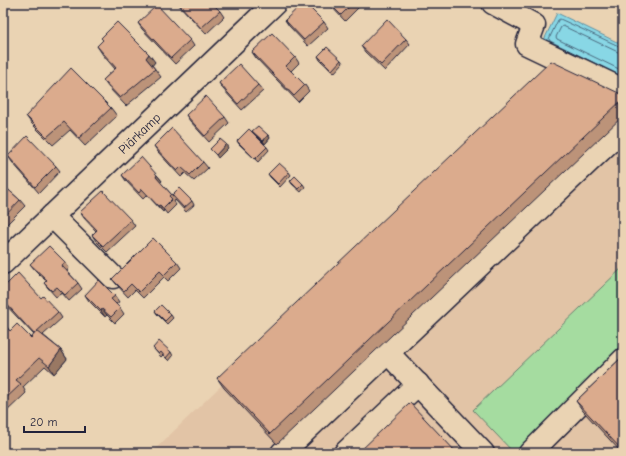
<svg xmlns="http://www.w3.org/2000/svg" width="626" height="456" font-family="'Comic Neue',sans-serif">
	<rect width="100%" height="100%" fill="#ead3b3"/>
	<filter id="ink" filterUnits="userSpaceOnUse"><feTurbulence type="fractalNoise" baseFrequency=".025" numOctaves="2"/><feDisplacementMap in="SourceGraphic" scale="8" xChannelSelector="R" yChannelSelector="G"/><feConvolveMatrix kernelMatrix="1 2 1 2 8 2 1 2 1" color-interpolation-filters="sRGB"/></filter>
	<g filter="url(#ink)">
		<polygon fill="#e2c4a6" points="555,65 623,97 623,453 151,453"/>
		<polygon fill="#a5dca0" stroke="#647f6e" points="623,267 623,343 514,453 473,410"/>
		<polygon fill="#88d7e5" stroke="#5f8fa1" points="557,13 623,45 623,81 543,42"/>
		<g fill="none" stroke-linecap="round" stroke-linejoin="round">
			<g stroke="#4b6a7f" stroke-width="1">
				<polyline points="623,48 560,19 558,20 549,39 550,41 623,77"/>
				<polyline points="623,53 618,52 563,26 561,27 556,37 557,39 623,71"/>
			</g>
			<g stroke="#22223b" stroke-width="25">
				<g id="minor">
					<polyline points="493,3 534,25 527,44 623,90"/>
					<polyline points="52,216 113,277"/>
					<polyline points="3,263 275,3"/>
					<polyline points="388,353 483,453"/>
					<polyline points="282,453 623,129"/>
					<polyline points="345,453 418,384"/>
					<polyline points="530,453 623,360"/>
				</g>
			</g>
			<use href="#minor" stroke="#ead3b3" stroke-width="22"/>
		</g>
		<g fill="#bc9379" stroke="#22223b">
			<polygon points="177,3 212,3 220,11 224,17 206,34"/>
			<polygon points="328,3 363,3 345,21"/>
			<polygon points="285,20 324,22 328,28 308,46 289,26"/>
			<polygon points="138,23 190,40 194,46 175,64 142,29"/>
			<polygon points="406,39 410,44 385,71 365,52 361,46"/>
			<polygon points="97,46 155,62 152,65 161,77 126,106 109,88 103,80 115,69 103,55"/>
			<polygon points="252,52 295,57 299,63 291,71 305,85 309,91 298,102 256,58"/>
			<polygon points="318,56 341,60 343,63 334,73 320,60"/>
			<polygon points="219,83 258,85 263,91 242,110 223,89"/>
			<polygon points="623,95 623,116 277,444 224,388 217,378"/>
			<polygon points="111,108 117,116 85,146 70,130 53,145 32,124 26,116"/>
			<polygon points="186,115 225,117 229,123 209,142 190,121"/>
			<polygon points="252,131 268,135 270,138 265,144"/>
			<polygon points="237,141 267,147 269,150 258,162 239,144"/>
			<polygon points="154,146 203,162 208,168 194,181 185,173 181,177 158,152"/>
			<polygon points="8,156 56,166 60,171 39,193 12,162"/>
			<polygon points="289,172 291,175 280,187 270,177 268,174"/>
			<polygon points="122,175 157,175 162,181 160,182 172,195 192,201 194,205 186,212 175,200 174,202 176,205 167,214 164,210 163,212 147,195 143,199 126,181"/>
			<polygon points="290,181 303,184 305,187 301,192 292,184"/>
			<polygon points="3,185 20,200 25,206 6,225 3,223"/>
			<polygon points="80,212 131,220 135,226 107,252 96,241 92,235 96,231 84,218"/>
			<polygon points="65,262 69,268 67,271 78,283 82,289 69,301 62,293 56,297 48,288 44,283 46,281 35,270 30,264"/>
			<polygon points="177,262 181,268 168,281 164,277 143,298 135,290 128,297 117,285 112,279"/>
			<polygon points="3,288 41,298 58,312 62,318 43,335 61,350 67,359 54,374 45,366 23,387 26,393 3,415 3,323 10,331 31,338 34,335 3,302"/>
			<polygon points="85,295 115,296 119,302 116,304 120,308 124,314 115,323 107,315 105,317 89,301"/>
			<polygon points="155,311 171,315 173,318 167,324 157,314"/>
			<polygon points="153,348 171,352 173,356 169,361 163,355 161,357"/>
			<polygon points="623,356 623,453 622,453 583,411 576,401"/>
		</g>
		<g fill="#997863" stroke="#22223b">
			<polygon points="149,54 155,62 152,66 146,58"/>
			<polygon points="268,135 270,138 265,144 263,141"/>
			<polygon points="226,144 228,148 218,158 216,155"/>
			<polygon points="157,175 162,181 160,183 156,177"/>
			<polygon points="160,205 164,210 163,212 158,206"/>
			<polygon points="102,309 107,315 105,317 101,311"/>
			<polygon points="61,350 67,359 54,374 49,366"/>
		</g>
		<g fill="#dbab8d" stroke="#22223b">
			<polygon points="178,3 212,3 220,11 201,28"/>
			<polygon points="303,3 305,3 324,22 304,40 285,20"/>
			<polygon points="329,3 353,3 341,15"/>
			<polygon points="157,5 190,40 171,58 138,23"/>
			<polygon points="387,19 406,39 381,65 361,46"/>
			<polygon points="117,22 149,54 146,58 155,69 120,98 103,80 116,68 97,46 103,40 101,38"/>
			<polygon points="272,33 295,57 286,66 305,85 294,96 252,52"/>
			<polygon points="327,47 341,60 332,70 318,56"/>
			<polygon points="551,61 623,95 623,99 270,434 217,378"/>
			<polygon points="239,64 258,85 238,104 219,83"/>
			<polygon points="71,68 111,108 79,138 64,122 47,137 26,116"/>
			<polygon points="206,96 225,117 205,136 186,115"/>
			<polygon points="258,126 268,135 263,141 252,131"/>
			<polygon points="172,128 203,162 190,175 181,167 177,171 154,146"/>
			<polygon points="249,129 267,147 255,159 237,141"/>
			<polygon points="27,136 56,166 35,187 8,156"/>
			<polygon points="220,139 226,144 216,155 210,149"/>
			<polygon points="141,157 157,175 156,177 171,194 169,196 172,199 163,208 160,205 158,206 142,189 139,193 122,175"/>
			<polygon points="279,163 289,172 278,184 268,174"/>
			<polygon points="295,176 303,184 298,189 290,181"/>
			<polygon points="3,185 20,200 3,218"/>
			<polygon points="179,188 192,201 184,208 172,195"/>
			<polygon points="103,191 131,220 103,246 92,235 97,230 80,212"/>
			<polygon points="153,238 177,262 164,275 160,271 139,292 131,284 124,291 112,279"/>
			<polygon points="49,246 65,262 62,266 78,283 65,295 57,287 52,291 44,283 47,280 30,264"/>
			<polygon points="18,273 41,298 43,296 58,312 34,334 3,300 3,288"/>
			<polygon points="99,280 115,296 111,299 120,308 111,317 102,309 101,311 85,295"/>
			<polygon points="161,305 171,315 165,321 155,311"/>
			<polygon points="3,323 10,331 17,324 31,338 37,331 61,350 49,366 39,358 16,380 21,384 3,401"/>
			<polygon points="159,341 171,352 166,358 161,352 159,354 153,348"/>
			<polygon points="623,356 623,451 576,401"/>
			<polygon points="410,403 457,453 358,453"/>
		</g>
	</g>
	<g text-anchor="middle" stroke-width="3" stroke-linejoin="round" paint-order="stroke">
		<g font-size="13" fill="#22223b" stroke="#ead3b3">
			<text transform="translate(139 133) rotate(-44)" y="5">Piärkamp</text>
		</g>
	</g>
	<rect width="626" height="456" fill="none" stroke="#ead3b3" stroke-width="16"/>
	<rect x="8" y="8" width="610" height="440" fill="none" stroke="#22223b" stroke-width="1.5" filter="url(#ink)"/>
	<path d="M24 426v6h61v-6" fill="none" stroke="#22223b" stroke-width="2"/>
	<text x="30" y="426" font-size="12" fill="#22223b" stroke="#ead3b3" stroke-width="3" paint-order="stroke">20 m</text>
</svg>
